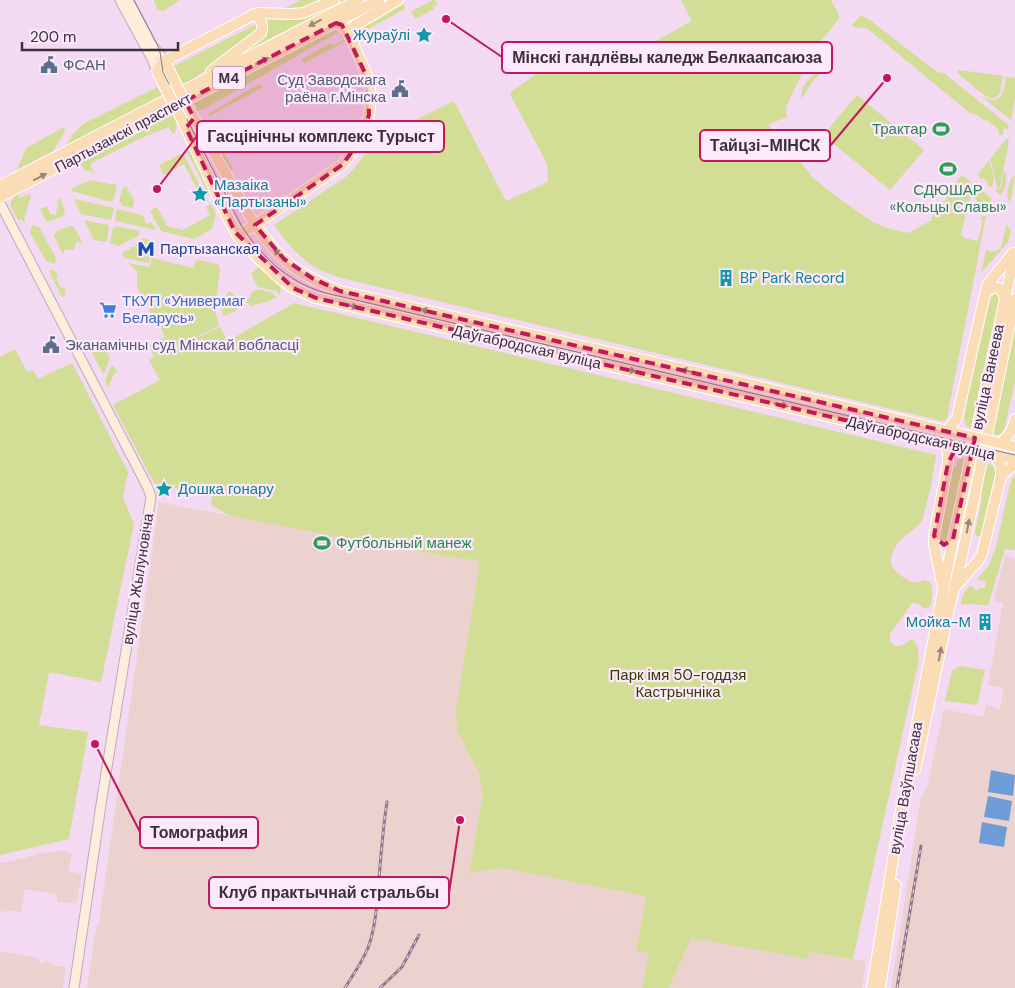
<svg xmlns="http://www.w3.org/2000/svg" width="1015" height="988" font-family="'DM Sans',sans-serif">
	<rect width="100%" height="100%" fill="#f3d9f2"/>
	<g fill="#ecd2cf">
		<polygon points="159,502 397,548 479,561 457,730 479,773 483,793 469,873 501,868 646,896 636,950 649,953 642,988 87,988 95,933 99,922"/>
		<polygon points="1005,556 1015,559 1015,988 891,988 921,797 927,787 944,709 983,717 986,704 1000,709 1004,688 988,685 1003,603 994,601"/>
		<polygon points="64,851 72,854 68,871 82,874 76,903 57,902 57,895 25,889 21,912 8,911 0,912 0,863 22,859 41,853"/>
		<polygon points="691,938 807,959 809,952 866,961 862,988 669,988"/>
		<polygon points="0,951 39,958 39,963 44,963 45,961 52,962 52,965 66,967 63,988 0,988"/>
	</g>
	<g fill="#d2dd95">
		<polygon points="154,0 180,0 164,11 157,10"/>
		<polygon points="301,0 330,0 315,7 279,11"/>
		<polygon points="342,0 351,0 234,59 265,20 269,18 313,14"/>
		<polygon points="433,0 435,0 437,5 433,7 434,9 415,19 411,11"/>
		<path d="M 681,0 L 831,0 L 839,15 L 839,19 L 812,52 L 786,107 L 787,117 L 769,124 L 773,135 L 788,132 L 792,151 L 813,178 L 841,200 L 873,222 L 886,228 L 908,233 L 932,220 L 931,218 L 947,198 L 946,195 L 961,176 L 963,176 L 972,183 L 973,185 L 961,235 L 964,238 L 978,241 L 983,220 L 979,219 L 980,218 L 983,216 L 986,216 L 947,418 L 945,420 L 942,421 L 337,277 C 329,273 319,270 312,265 C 296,255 285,240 274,225 L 347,176 C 362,160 375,142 383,122 L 403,126 L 454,101 L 506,201 L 546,183 L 548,180 L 547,164 L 510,94 L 511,92 L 574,47 L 595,63 L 628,56 L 692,21 Z"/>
		<polygon points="402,3 405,7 405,9 353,37 355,30 394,4"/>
		<path d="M 861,15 L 871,21 L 937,72 L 944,73 L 1007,124 L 1009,126 L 1008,129 L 1004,128 L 1002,136 L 998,133 L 999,130 L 987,120 L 985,121 L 979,116 L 970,113 L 868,29 C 862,26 858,30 852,25 Z"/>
		<polygon points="258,23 259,27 254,35 184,86 174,66"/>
		<polygon points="340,26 348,40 304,63 302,62 302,59 330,43 334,45 343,40 339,32 204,109 197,111 195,110 197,108 192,102"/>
		<path d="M 959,70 L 1003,76 L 1000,93 C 997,97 994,99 990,98 C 983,96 964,78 957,72 Z"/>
		<path d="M 817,72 L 821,73 L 812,82 L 802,99 C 798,89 809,78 817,72 Z"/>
		<path d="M 1006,77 L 1015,78 L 1015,99 L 1011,120 L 981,96 C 1001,107 1004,93 1006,77 Z"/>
		<polygon points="259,84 262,85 263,87 210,116 207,115 209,113"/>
		<polygon points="157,87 163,97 63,149 74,133 83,124"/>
		<polygon points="857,95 924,150 890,190 823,135"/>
		<path d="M 172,113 L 177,122 L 175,134 L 172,133 L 169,127 C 142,136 116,151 90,164 L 95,174 L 94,174 L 92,171 L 89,172 L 88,170 L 85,171 L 79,162 Z"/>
		<polygon points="64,127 65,131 53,151 17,170 26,148"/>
		<polygon points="214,137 216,138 233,169 230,171 212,139"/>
		<polygon points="1006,139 1009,140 1000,187 998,188 996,188 997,186 990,159"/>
		<polygon points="192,150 212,194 209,195 187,152"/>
		<polygon points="183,153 208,201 204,203 184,164 164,175 159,165"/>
		<polygon points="989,160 994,179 992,187 990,187 987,185 988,183 983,178 981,180 978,174"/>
		<path d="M 1004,170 C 1008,177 1006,190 1000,195 L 996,191 L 996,189 L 998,190 L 1001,188 Z"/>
		<path d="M 1013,176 L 1015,176 L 1010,204 C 1005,197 1008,183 1013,176 Z"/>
		<polygon points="90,180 117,185 113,201 111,200 111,202 72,191 71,189"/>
		<polygon points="126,186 134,200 133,208 121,205 121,203 119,202 122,189"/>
		<polygon points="978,187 991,198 991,200 989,210 981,208 974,197 976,188"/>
		<path d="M 27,190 L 18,196 L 20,198 L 29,194 L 31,196 L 24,219 L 26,225 L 21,219 L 19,220 L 23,229 L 11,207 C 9,197 19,194 27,190 Z"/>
		<path d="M 60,198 L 65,211 L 64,215 L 51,221 L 46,221 L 40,209 L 47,206 L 50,214 L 56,215 C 57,210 59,204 57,200 Z"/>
		<polygon points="74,199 114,208 111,220 81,214"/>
		<polygon points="211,204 216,214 212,229 194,239 161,231 150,211 157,207 167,226 183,230 210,215 206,207"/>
		<polygon points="117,209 142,215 147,224 151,222 156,230 115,221"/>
		<polygon points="84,220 108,225 108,227 109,227 107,240 105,242 94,240"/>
		<polygon points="32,225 39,227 56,258 55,264 46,261 30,233"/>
		<polygon points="1007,225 1011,230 1008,242 981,273 986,250 995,252 1001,248 1006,226"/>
		<polygon points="69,226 74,227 83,243 76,242 74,250 65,249 63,255 54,236 57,231"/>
		<polygon points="115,226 140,231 138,236 118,246 110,243 113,228 115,228"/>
		<polygon points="142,238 154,241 149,263 125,258 122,254 126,250 130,250 131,247 135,247 136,244 140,244"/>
		<polygon points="152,258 193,268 196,261 199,260 218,264 220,269 215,309 219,326 154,357 149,345 165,337 156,318 150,313 149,307 137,288 137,271 128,263 150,267"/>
		<path d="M 259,266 C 268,273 284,281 280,295 L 277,291 L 258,287 L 251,274 Z"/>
		<polygon points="50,270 55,271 58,276 56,278 61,288 63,287 66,292 64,293 66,295 62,297 49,271"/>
		<polygon points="258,289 272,293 277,297 272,300 251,306 246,302 247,300 250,298 252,292"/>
		<polygon points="229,291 238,298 237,309 236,311 224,316 222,314 222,308 226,306 227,298 226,296"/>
		<polygon points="995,292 1001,299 974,428 970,428 966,426 964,416 988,297"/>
		<path d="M 294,303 L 936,455 L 931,486 L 922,521 C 915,531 901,535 895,548 C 887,563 891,569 903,577 C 912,583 915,584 925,580 L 931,583 C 933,592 933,598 930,607 L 924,608 L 919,604 L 912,603 L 890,634 L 890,641 L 894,646 L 901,646 L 912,639 L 917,645 L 919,659 L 853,959 L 809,952 L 807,959 L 691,938 L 669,988 L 642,988 L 649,953 L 636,951 L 646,896 L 501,868 L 469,873 L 483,793 L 479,773 L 457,730 L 456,711 L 475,593 L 479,561 L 397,548 L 231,516 L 211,505 L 212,493 L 172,488 L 154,483 L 113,405 L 160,380 L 149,360 L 220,327 L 228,341 Z"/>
		<polygon points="1015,322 1015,382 1003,433 998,435 991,434"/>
		<polygon points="103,345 110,358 104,375 91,351"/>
		<polygon points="15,349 27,372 33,370 38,379 72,363 128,472 123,497 134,524 101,682 49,672 39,725 88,732 69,839 0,855 0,357"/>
		<polygon points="113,365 117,371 113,376 108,388 105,381 110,368"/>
		<polygon points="962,459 967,460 950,539 946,542 941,541 938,537 953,467 956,467 958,460"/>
		<polygon points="986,464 992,465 996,471 981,536 976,536 975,532 982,499 979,495"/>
		<polygon points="1015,476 1015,550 1005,549 988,605 969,604 961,605 962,597 969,586 973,587 975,590 977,591 979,588 985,588 986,581 976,580 989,565 996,547 1010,484 1013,477"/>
		<polygon points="960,666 985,670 977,705 945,701 952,671"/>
	</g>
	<g fill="#6e9cd6">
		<polygon points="991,770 1015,775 1013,796 988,792"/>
		<polygon points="988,796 1012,801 1009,821 984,817"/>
		<polygon points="982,822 1007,827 1004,847 979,843"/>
	</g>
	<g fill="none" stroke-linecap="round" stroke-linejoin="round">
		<g stroke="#c0a8bf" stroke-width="11">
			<g id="secondary">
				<polyline points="120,0 151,57 157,71"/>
				<polyline points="128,0 151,44 165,61"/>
				<polyline points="0,203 148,488 151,497 102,798 74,988"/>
			</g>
		</g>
		<g stroke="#fff" stroke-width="12">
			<g id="primary">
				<polyline points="349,36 351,29 354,26 398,0"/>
				<polyline points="165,61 175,82"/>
				<path d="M 211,71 L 261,33 C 264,24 261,21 255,14"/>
				<polyline points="165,87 157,71 163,62 174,56 255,14 259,13 292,14 303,13 334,0"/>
				<path d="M 192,115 C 205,137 217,159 230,181 C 247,213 264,244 293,267 C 307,277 324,285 340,291 L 736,381 L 965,435"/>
				<polyline points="182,120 227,216 238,236 258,258 279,278 293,288 316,298 965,448"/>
				<polyline points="0,186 358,0"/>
				<polyline points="0,197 379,0"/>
				<path d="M 238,236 L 342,165 C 364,141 376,111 368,79 C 365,69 360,59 356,50 C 351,39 347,27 336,23"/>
				<path d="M 985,294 C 990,289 996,284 1002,291 L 1005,299"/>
				<polyline points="947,431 957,418 985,294 988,284 1013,253"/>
				<path d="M 999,443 C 1009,437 1013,430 1015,419"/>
				<polyline points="999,443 1015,447"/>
				<polyline points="993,454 1015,459"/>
				<polyline points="1001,476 1015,464"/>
				<polyline points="942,584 934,544 934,536 948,463 948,452 943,442"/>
				<path d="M 955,587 L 978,561 L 982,554 L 1001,476 C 1001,465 1000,462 992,454"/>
				<polyline points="915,770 948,614 964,547 1015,299"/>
				<polyline points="872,988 905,786 953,539 1015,253"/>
				<polyline points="880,988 896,885"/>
			</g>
		</g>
		<use href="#secondary" stroke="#fdeddb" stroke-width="9"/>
		<use href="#primary" stroke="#fadcb6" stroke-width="10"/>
		<path stroke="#8a7989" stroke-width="1" d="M 134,0 L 157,44 L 160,52 L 163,72 L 241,225 C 262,258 291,285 330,294 L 1015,455"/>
		<g stroke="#8a7989" stroke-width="3">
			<g id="rail">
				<path d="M 345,988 C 353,975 362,962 368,948 C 376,926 377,902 379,879 C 381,853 383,828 387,802"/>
				<polyline points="380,988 402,967 419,935"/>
				<polyline points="897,988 921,846"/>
			</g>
		</g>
		<use href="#rail" stroke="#fde8fc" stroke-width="1" stroke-dasharray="4" stroke-linecap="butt"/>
		<g stroke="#fff" stroke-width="12" stroke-linecap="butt">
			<g id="primary-bridge">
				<polyline points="175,82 192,115"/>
				<polyline points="165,87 182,120"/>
				<polyline points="965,435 999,443"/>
				<polyline points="965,448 992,454"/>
			</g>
		</g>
		<use href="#primary-bridge" stroke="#fadcb6" stroke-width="10"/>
	</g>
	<defs><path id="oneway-solid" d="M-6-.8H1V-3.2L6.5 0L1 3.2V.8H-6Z" transform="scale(1.25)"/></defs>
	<g fill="#9a8678">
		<use href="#oneway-solid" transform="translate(315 23) rotate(152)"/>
		<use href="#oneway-solid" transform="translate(262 61) rotate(-27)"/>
		<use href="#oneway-solid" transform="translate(40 177) rotate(-27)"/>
		<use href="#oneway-solid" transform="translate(279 254) rotate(-136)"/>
		<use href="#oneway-solid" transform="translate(351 306) rotate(13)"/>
		<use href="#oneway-solid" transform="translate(428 311) rotate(-167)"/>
		<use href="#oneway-solid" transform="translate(629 370) rotate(13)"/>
		<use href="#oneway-solid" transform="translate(688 371) rotate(-167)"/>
		<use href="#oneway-solid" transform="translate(781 405) rotate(13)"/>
		<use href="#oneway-solid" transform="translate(968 526) rotate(-79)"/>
		<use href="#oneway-solid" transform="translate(940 654) rotate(-79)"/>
	</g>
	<path fill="#c2185b" fill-opacity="0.2" stroke="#c2185b" stroke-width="4" stroke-dasharray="10 6" stroke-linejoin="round" d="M 336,23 L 342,25 L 368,79 L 369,115 L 360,141 L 342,165 L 255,225 L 284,259 L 312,278 L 340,291 L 975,438 L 953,539 L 944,545 L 934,536 L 948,463 L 957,446 L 316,298 L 293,288 L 235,232 L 186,128 L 194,118 L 185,101 Z"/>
	<defs>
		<g id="sight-bare" transform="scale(1.35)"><path d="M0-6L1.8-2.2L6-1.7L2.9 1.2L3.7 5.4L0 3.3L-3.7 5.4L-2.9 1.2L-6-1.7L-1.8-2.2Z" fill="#0f9aa8" stroke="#fde8fc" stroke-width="2.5" paint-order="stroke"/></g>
		<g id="civic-bare" transform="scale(1.35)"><path d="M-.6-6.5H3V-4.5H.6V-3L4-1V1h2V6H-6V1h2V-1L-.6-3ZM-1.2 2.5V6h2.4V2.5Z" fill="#5c6f8a" stroke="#fde8fc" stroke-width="2.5" paint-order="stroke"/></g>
		<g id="stadium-bare" transform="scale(1.35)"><path d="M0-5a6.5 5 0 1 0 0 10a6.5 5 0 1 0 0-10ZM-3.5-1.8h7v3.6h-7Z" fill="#2e9e5b" stroke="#fde8fc" stroke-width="2.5" paint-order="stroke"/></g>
		<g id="metro-bare" transform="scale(1.35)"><path d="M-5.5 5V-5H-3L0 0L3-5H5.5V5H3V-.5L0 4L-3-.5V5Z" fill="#1a4fb4" stroke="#fde8fc" stroke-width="2.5" paint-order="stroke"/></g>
		<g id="building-bare" transform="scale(1.35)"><path d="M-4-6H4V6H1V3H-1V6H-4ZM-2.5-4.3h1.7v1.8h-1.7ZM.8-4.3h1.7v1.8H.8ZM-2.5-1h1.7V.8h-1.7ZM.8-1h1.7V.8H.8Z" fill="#0f9aa8" stroke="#fde8fc" stroke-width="2.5" paint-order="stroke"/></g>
		<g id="supermarket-bare" transform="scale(1.35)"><path d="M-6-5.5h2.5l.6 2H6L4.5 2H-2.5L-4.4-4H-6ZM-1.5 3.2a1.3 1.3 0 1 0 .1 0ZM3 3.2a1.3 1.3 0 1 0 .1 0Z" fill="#3f7fe0" stroke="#fde8fc" stroke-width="2.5" paint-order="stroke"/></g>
	</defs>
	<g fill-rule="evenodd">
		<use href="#sight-bare" x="424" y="35"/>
		<use href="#civic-bare" x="49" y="65"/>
		<use href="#civic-bare" x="400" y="89"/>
		<use href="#stadium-bare" x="941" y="129"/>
		<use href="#stadium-bare" x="948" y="169"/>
		<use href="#sight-bare" x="200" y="194"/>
		<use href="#metro-bare" x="146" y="249"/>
		<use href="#building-bare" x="726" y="278"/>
		<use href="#supermarket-bare" x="108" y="310"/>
		<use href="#civic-bare" x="51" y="345"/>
		<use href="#sight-bare" x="164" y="489"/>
		<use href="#stadium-bare" x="322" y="543"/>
		<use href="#building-bare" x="985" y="622"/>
	</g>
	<g text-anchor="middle" stroke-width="4.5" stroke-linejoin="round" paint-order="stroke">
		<rect fill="#fde8fc" stroke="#746774" stroke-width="1" x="213" y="66.5" width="32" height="23" rx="4"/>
		<g font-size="14" font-weight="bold" fill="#393039">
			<text x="229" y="83">М4</text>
		</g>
		<g font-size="15" fill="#0d838f" stroke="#fde8fc" text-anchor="start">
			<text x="410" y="40" text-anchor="end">Жураўлі</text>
			<text x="214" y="190">Мазаіка<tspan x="214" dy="17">«Партызаны»</tspan></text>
			<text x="740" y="283">BP Park Record</text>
			<text x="178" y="494">Дошка гонару</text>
			<text x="971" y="627" text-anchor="end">Мойка-М</text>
		</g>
		<g font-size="15" fill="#4e5e75" stroke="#fde8fc" text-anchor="start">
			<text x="63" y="70">ФСАН</text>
			<text x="386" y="85" text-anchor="end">Суд Заводскага<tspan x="386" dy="17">раёна г.Мінска</tspan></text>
			<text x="65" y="350">Эканамічны суд Мінскай вобласці</text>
		</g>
		<g font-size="15" fill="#27864d" stroke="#fde8fc" text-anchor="end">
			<text x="927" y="134">Трактар</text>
			<text x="948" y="195" text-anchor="middle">СДЮШАР<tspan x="948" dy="17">«Кольцы Славы»</tspan></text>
			<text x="336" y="548" text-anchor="start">Футбольный манеж</text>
		</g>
		<g font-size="15" fill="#393039" stroke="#fde8fc">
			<text transform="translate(123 133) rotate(-28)" y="5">Партызанскі праспект</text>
			<text transform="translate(527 347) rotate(13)" y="5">Даўгабродская вуліца</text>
			<text transform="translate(988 377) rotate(-78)" y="5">вуліца Ванеева</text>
			<text transform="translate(921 438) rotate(13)" y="5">Даўгабродская вуліца</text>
			<text transform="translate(138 579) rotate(-81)" y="5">вуліца Жылуновіча</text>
			<text transform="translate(906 788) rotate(-80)" y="5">вуліца Ваўпшасава</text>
		</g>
		<g font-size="15" fill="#164399" stroke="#fde8fc" text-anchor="start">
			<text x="160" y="254">Партызанская</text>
		</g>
		<g font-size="15" fill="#366cbe" stroke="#fde8fc" text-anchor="start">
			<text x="122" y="306">ТКУП «Универмаг<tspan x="122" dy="17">Беларусь»</tspan></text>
		</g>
		<g font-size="15" fill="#373d00" stroke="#fde8fc">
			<text x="678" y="680">Парк імя 50-годдзя<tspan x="678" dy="17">Кастрычніка</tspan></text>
		</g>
	</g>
	<path fill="none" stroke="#c2185b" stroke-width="2" d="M446 19L502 57M157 189L197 136M887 78L830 146M95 744L140 832M460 820L449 893"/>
	<g fill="#c2185b" stroke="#fde8fc" stroke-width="2">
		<circle cx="446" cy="19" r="5"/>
		<circle cx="157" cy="189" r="5"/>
		<circle cx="887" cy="78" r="5"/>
		<circle cx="95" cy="744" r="5"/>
		<circle cx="460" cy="820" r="5"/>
	</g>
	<g fill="#fde8fc" stroke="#c2185b" stroke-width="2">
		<rect x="502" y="42" width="330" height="31" rx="5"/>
		<rect x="197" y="121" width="247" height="31" rx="5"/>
		<rect x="700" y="130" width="130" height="31" rx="5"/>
		<rect x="140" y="817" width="118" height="31" rx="5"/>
		<rect x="209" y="877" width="240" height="31" rx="5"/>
	</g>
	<g font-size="16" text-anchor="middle" font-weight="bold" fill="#393039">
		<text x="667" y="63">Мінскі гандлёвы каледж Белкаапсаюза</text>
		<text x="321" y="142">Гасцінічны комплекс Турыст</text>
		<text x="765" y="151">Тайцзі-МІНСК</text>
		<text x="199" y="838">Томография</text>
		<text x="329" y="898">Клуб практычнай стральбы</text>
	</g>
	<path d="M22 42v8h156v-8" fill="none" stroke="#393039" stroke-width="2.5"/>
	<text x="30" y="42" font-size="15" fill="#393039" stroke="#fde8fc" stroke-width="4" paint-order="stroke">200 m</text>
</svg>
